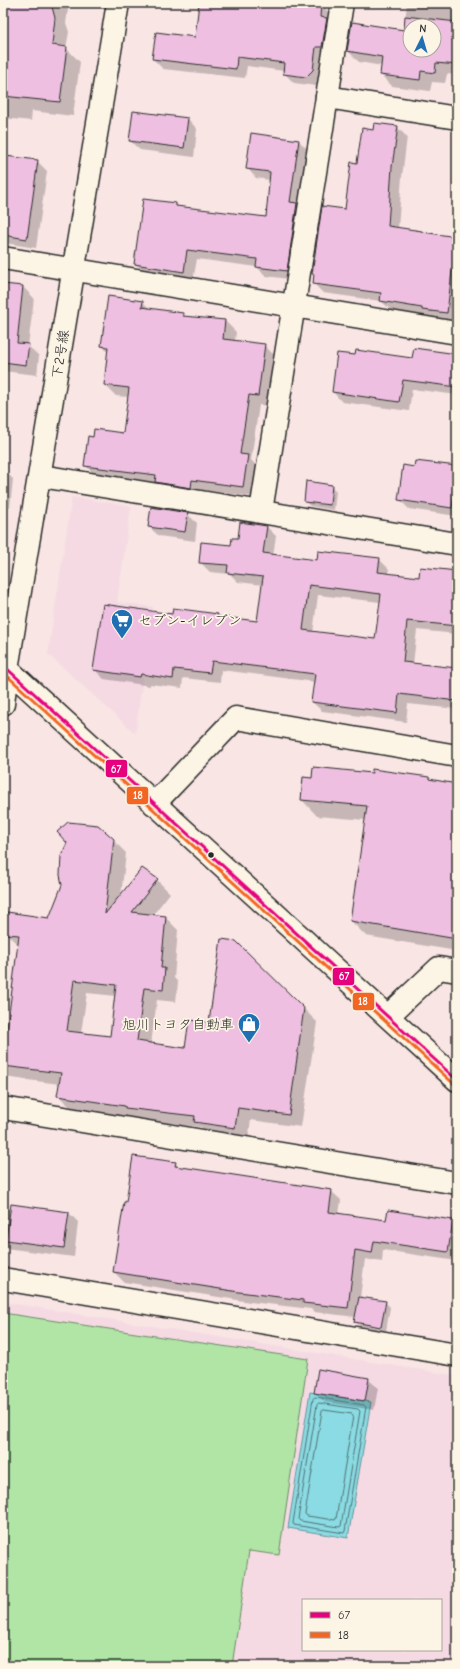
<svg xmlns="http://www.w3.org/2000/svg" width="460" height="1669" font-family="'Comic Neue','Klee One',sans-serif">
	<rect width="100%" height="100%" fill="#f8e5e4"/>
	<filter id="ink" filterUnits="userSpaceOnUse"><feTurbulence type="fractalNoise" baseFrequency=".025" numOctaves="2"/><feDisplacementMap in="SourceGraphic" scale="8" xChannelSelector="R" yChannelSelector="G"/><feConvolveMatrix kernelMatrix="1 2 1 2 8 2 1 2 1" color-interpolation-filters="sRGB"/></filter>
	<g filter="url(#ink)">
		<g fill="#f5dae3" fill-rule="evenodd">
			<polygon points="72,497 131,506 117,602 153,607 135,733 48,654"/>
			<path d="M 3,1302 L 457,1376 L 457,1666 L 3,1666 ZM 303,1600 L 441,1600 L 441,1650 L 303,1650 Z"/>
		</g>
		<polygon fill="#b0e5a6" stroke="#6e8868" points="3,1313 308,1359 279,1555 249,1551 232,1666 3,1666"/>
		<polygon fill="#8adbe3" stroke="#649599" points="310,1392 371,1402 348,1538 288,1528"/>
		<g fill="#0003" fill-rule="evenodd">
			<polygon points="3,3 69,3 66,23 69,32 66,48 80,62 73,116 32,111 31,121 3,118"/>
			<polygon points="200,3 315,3 321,4 330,14 323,80 316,86 294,83 284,73 284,71 247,66 245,78 163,69 153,59 196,38"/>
			<path d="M 407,3 L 457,3 L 457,75 L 447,74 L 445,83 L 432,82 L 430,91 L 392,86 L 381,75 L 382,66 L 359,62 L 348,51 L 404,31 ZM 410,26 L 434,26 L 434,50 L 410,50 Z"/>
			<polygon points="188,119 197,129 194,157 140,150 130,141"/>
			<polygon points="397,127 407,137 402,177 398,228 422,231 424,234 457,238 457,323 433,320 430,317 391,310 381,301 323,293 314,284 315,275 313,273 346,210 358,164 374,131"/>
			<polygon points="298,140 308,150 296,280 266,276 257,267 197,259 193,281 145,273 135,263 176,204 179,207 267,218 270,180 256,178 247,168"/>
			<polygon points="3,157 37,161 47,171 36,248 5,243 3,241"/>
			<polygon points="3,285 23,287 34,298 28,346 39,356 37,375 3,371"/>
			<polygon points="143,302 150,309 183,313 187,318 225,321 236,332 235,341 264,345 275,356 269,406 259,405 251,460 258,467 254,497 203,490 202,498 96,476 85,465 124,434 129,397 116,396 105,385 108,352 102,346"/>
			<polygon points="457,355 457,395 412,389 409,411 342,402 333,392 413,360"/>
			<polygon points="415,462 457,467 457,516 409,509 399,499 415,468"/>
			<polygon points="3,469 13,479 10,507 4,507 3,515"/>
			<polygon points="331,486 336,491 334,510 310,506 305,502"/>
			<polygon points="187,514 197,523 195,541 159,536 149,527"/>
			<path d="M 266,526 L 276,536 L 273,556 L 318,561 L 379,559 L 389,569 L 388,574 L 420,578 L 457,576 L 457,634 L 417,630 L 413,664 L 457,669 L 457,709 L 408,704 L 406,722 L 322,711 L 312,702 L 315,682 L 221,670 L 220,682 L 183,678 L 182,688 L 150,684 L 150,686 L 104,679 L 94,669 L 173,615 L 217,614 L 220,617 L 258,622 L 263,585 L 238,582 L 230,574 L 210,572 L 200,562 L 232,546 L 239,539 ZM 318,595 L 380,602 L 375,640 L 313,633 Z"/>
			<polygon points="428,778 431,781 457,784 457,951 366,936 351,921 366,820 317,816 302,800 304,779"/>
			<path d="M 113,840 L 126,853 L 121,896 L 143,869 L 157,880 L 170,893 L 152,916 L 165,917 L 178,930 L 174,978 L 178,982 L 176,1002 L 157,1000 L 151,1044 L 186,1049 L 210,1023 L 236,942 L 317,1022 L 301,1127 L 251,1120 L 248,1140 L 209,1135 L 201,1127 L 139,1121 L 136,1118 L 72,1109 L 59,1096 L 60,1084 L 3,1077 L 3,1029 L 8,1030 L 19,946 L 6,933 L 50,919 ZM 87,993 L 116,996 L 111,1038 L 81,1033 Z"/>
			<polygon points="175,1163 180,1168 331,1191 341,1200 339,1214 387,1221 388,1211 457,1221 457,1261 383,1250 382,1262 365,1259 360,1298 385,1302 390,1307 386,1331 360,1326 355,1322 356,1317 314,1312 311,1309 250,1302 124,1282 114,1272 127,1203"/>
			<polygon points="3,1208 68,1212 78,1222 74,1257 5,1248 3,1257"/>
			<polygon points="368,1379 378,1388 374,1410 325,1402 315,1393"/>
		</g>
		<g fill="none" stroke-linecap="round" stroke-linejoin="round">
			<g stroke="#517175" stroke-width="1">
				<polygon points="315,1397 364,1405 366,1407 345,1531 344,1533 294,1525 293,1523 313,1399"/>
				<polygon points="319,1403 358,1409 360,1411 341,1526 339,1527 300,1521 298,1519 317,1405"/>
				<polygon points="324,1410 352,1414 353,1416 336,1519 335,1520 307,1516 305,1514 322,1411"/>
			</g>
		</g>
		<g fill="#efbfe2" stroke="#2b2b2b" fill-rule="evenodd">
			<polygon points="3,3 51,3 55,18 52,45 67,47 60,102 3,96"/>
			<polygon points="199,3 321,3 320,17 327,18 322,47 316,47 313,70 306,77 283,74 284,63 237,57 236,69 152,59 156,32 195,37"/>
			<path d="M 405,16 L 457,22 L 457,65 L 436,63 L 435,73 L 421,71 L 420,80 L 380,75 L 382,57 L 347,51 L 352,22 L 404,30 ZM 410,26 L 434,26 L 434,50 L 410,50 Z"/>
			<polygon points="133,111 188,118 184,148 129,141"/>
			<polygon points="374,123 398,126 392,167 388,226 422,231 422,232 457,237 457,272 452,271 447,313 422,310 422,308 380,301 381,293 313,284 314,274 312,274 322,206 345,209 351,162 357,163 362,128 373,130"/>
			<polygon points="251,133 299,140 290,202 297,203 287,271 256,267 257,259 187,250 184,272 134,264 143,199 176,203 176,206 266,217 270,172 246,169"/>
			<polygon points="5,156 38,160 27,239 3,235 3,174"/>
			<polygon points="3,284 23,286 17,343 29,344 26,365 3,362"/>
			<polygon points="108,296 143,301 142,307 183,313 183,316 225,320 223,339 265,344 258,396 249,395 240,454 248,455 243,487 192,480 191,488 155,482 156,475 84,466 88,436 93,437 94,429 123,433 129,388 104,385 108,347 101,346"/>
			<polygon points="414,348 457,354 457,387 403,380 399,402 332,392 337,353 355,355 356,350 412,358"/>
			<polygon points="415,461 457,466 452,508 398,500 403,465 414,467"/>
			<polygon points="306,481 332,485 330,505 304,502"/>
			<polygon points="151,507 188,513 185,532 148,527"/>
			<path d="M 240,522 L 267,526 L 263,553 L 317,560 L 318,551 L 380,558 L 378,572 L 419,577 L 420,567 L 457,571 L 457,626 L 407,621 L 403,662 L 457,668 L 457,701 L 399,694 L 397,713 L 311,702 L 315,674 L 212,661 L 210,673 L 174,669 L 173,679 L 141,674 L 140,677 L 93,670 L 103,604 L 172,614 L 173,608 L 218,614 L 217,616 L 257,621 L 263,577 L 227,573 L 228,565 L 199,563 L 201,542 L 231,545 L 232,538 L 238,538 ZM 309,585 L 381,594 L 375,639 L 303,630 Z"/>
			<polygon points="313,767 372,773 372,769 429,777 429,779 457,784 457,939 350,921 367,806 301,800 303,777 312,778"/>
			<path d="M 68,822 L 98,825 L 114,839 L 105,914 L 142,868 L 158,879 L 132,912 L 166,916 L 161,968 L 165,968 L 163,990 L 144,988 L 137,1041 L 185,1048 L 189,1020 L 209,1022 L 221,939 L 236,941 L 304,1008 L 289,1115 L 238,1108 L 235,1128 L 194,1122 L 195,1116 L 125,1108 L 125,1106 L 57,1096 L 61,1073 L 3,1066 L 3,1028 L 7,1029 L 19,935 L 5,934 L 7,912 L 49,918 L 62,885 L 60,875 L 61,856 L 67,843 L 57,832 ZM 74,980 L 116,985 L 110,1036 L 67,1031 Z"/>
			<polygon points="133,1156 176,1162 175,1166 332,1190 329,1212 386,1220 388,1210 453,1220 448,1252 374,1241 372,1253 355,1250 348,1308 303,1303 303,1300 239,1292 113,1272 124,1202 126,1202"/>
			<polygon points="11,1204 69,1212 64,1248 6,1240"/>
			<polygon points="359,1297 386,1301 381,1327 354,1322"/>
			<polygon points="318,1369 369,1378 365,1401 314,1393"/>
		</g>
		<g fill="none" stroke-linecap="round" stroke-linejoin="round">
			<g stroke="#2b2b2b" stroke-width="25">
				<g id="street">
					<polyline points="327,97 457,118"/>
					<polyline points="3,258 457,333"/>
					<polyline points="41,476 457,544"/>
					<polyline points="261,511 342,3"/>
					<polyline points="154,804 236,718 457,756"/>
					<polyline points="388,1016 439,968 457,971"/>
					<polyline points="3,1108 457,1183"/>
					<polyline points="3,1279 457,1355"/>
				</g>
			</g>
			<g stroke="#2b2b2b" stroke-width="25">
				<g id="secondary">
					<polyline points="3,665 457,1080"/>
					<polyline points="3,704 7,669 118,3"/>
				</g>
			</g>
			<use href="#street" stroke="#fcf5e5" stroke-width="22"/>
			<use href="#secondary" stroke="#fcf5e5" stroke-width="22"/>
			<g stroke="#fcf5e5" stroke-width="6">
				<polyline id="bus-1" points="3,665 457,1080"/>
			</g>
			<g stroke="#fcf5e5" stroke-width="6">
				<polyline id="bus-2" points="3,672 454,1084"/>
			</g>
			<use href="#bus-1" stroke="#e5007d" stroke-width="3"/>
			<use href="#bus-2" stroke="#f26522" stroke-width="3"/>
		</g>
	</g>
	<defs>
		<g id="supermarket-pin" transform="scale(1.15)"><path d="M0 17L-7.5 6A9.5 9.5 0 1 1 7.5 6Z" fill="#1f6fb2" stroke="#fcf5e5"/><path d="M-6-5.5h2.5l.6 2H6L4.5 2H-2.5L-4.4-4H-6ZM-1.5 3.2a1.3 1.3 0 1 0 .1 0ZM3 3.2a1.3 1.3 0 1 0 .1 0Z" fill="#fff"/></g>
		<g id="shop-pin" transform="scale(1.15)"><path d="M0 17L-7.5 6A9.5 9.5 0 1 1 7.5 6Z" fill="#1f6fb2" stroke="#fcf5e5"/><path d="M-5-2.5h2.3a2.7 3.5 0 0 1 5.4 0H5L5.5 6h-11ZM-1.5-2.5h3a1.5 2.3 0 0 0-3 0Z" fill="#fff"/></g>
	</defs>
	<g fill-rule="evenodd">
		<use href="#supermarket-pin" x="122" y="620"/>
		<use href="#shop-pin" x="249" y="1024"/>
	</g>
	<circle fill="#2b2b2b" stroke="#fcf5e5" stroke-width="1.5" cx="211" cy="855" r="3.5"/>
	<g text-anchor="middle" stroke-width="3.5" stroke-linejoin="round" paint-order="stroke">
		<g font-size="14" fill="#2b2b2b" stroke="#fcf5e5">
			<text transform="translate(60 354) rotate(-81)" y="5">下2号線</text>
		</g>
		<g font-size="14" fill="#2b2b2b" stroke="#fcf5e5" text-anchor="start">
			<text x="138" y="625">セブン-イレブン</text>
			<text x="234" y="1029" text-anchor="end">旭川トヨタ自動車</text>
		</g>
	</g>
	<g stroke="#fcf5e5" stroke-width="1.5">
		<rect x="105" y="759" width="23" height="19" rx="4" fill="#e5007d"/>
		<rect x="126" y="786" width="23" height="19" rx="4" fill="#f26522"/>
		<rect x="332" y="967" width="23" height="19" rx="4" fill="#e5007d"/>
		<rect x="352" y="992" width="23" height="19" rx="4" fill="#f26522"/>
	</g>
	<g font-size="11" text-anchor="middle" font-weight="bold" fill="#fff">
		<text x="116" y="773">67</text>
		<text x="138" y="799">18</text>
		<text x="344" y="980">67</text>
		<text x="363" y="1005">18</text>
	</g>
	<rect width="460" height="1669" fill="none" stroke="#fcf5e5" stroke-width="16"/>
	<rect x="8" y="8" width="444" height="1653" fill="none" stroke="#2b2b2b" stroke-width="1.5" filter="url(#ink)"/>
	<rect x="302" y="1599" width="140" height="52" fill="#fcf5e5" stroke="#a8a49b"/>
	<rect x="310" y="1612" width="20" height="6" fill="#e5007d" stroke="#a8a49b"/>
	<text x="338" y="1619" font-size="12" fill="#2b2b2b">67</text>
	<rect x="310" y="1632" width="20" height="6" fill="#f26522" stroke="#a8a49b"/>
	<text x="338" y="1639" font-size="12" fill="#2b2b2b">18</text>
	<g transform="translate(422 38) rotate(5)"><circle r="19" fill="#fcf5e5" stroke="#a8a49b"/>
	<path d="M0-3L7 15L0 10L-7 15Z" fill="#1f6fb2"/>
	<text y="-6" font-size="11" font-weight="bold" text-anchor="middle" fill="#2b2b2b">N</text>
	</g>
</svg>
